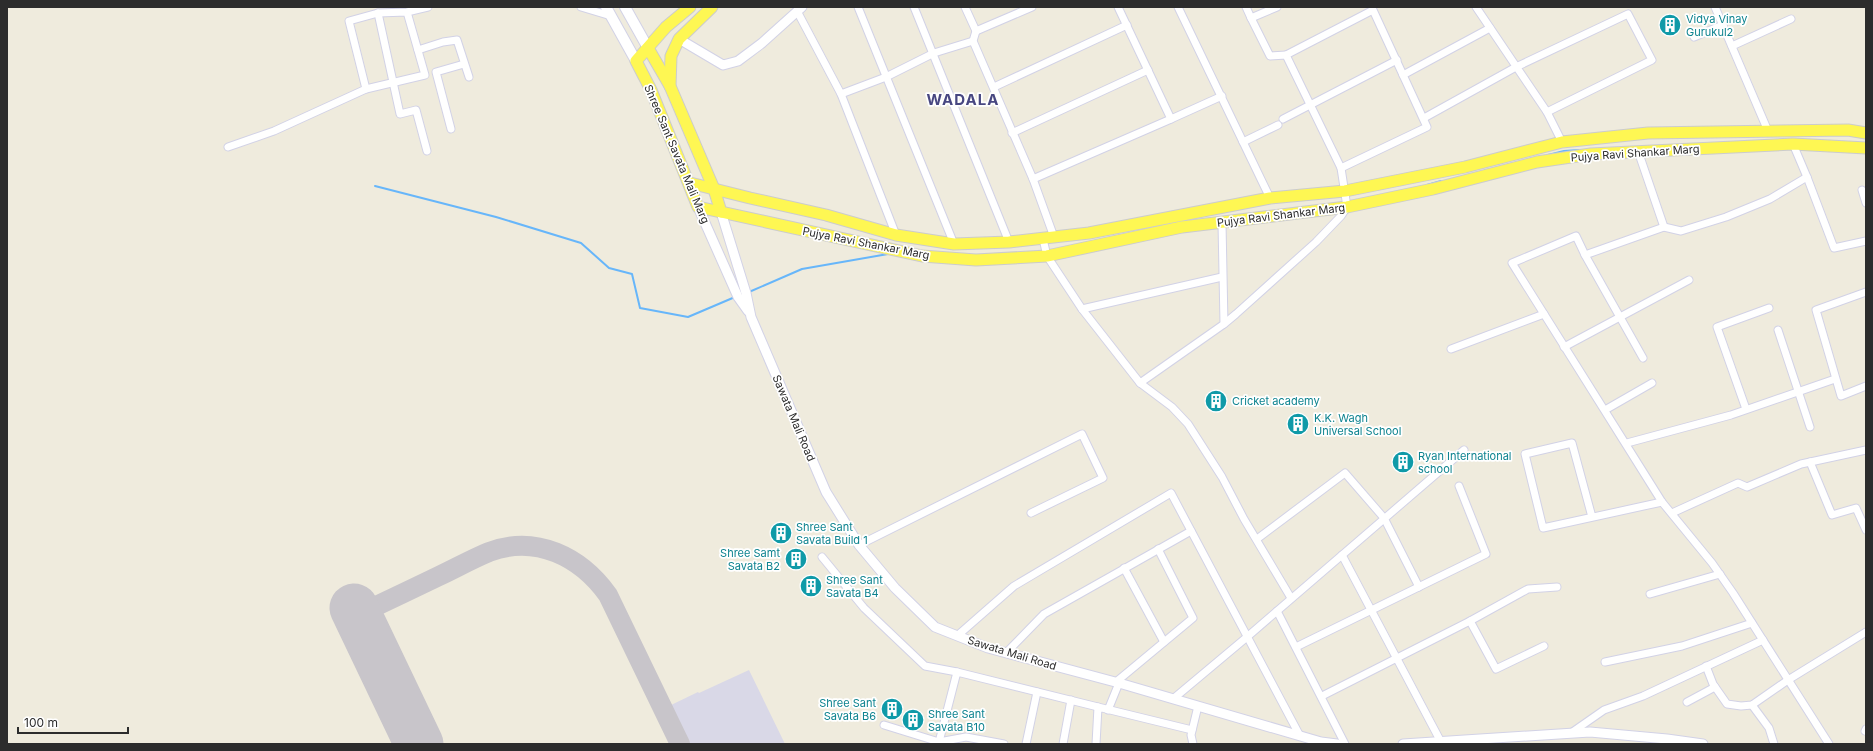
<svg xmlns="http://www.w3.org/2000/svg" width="1873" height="751" font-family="Inter,sans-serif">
	<rect width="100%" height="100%" fill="#efebdd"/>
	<polygon fill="#d9d8e7" points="749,670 785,744 688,744 669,706 698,692 699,693"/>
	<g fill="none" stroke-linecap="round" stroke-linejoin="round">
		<g stroke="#67b6fa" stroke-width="2">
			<polyline points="1548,155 1564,151 1579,150"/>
			<polyline points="1427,185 1441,181"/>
			<polyline points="375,186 496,217 581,243 609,268 632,274 640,308 688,317 735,297"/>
			<polyline points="749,292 802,269 888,254"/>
		</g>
		<path stroke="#c8c5ca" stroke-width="20" d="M 357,615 C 385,602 412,589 439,576 C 456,568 472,559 489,552 C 536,534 581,557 608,595 L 680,744"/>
		<polyline stroke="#c8c5ca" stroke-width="49" points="354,608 419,744"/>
		<g stroke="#d2d2e6" stroke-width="9">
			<g id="minor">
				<polyline points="581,7 611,16"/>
				<polyline points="858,7 954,244"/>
				<polyline points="914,7 1009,242"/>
				<polyline points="965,7 976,31 1032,7"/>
				<polyline points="1118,7 1171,119 1222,96"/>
				<polyline points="1178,7 1270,198"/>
				<polyline points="1246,7 1251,18 1277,7"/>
				<polyline points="1476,7 1547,112 1562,142"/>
				<polyline points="1715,7 1768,131"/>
				<polyline points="797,11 841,94 896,235"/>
				<polyline points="407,12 378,13 349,21 366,89 425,75 407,12 428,7"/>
				<polyline points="378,13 400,114 416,110 427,151"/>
				<polyline points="976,31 973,41 1033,179 1054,237"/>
				<polyline points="1694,37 1723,25"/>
				<polyline points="1732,46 1791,19"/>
				<polyline points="418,50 443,42 457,40 469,77"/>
				<polyline points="1286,55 1373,10 1427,127 1341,168"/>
				<polyline points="1403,75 1490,28"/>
				<polyline points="994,87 1127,25"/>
				<polyline points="841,94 886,77 934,53 973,41"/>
				<polyline points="1424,118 1516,67 1628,14 1652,60 1547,112"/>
				<polyline points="1283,119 1397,60"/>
				<polyline points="451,129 436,72 464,64"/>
				<polyline points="1012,133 1148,70"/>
				<polyline points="1243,142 1278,125"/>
				<polyline points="1793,144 1807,177 1834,248 1866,241"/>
				<polyline points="228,147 274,131 366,89"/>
				<polyline points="1638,151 1664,227"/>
				<polyline points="1807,177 1770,199 1726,217 1681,231 1664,227 1585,255 1576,236 1512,263 1662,502 1712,563 1733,593 1829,744"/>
				<polyline points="1033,179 1171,119"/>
				<polyline points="1862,190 1866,203"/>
				<polyline points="1043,239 1047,256 1082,309 1140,383 1224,324 1222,223"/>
				<polyline points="1585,255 1643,358"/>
				<polyline points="1866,292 1816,310 1841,396 1866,386"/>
				<polyline points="1082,309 1222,277"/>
				<polyline points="1224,324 1236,314 1316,242 1341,216 1347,207 1341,168 1286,55 1270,56 1251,18"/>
				<polyline points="1778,330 1810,427"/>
				<polyline points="1564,347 1689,280"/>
				<polyline points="1451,349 1544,314"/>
				<polyline points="1140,383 1172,407 1188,424 1222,477 1244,519 1291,598"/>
				<polyline points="1746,409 1717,327 1769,308"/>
				<polyline points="1605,410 1652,383"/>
				<polyline points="1627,443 1731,415 1835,379"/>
				<polyline points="1810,462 1832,515 1856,508 1866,530"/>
				<polyline points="1672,513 1738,483 1747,487 1801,464 1866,450"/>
				<polyline points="1592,517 1572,443 1525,454 1543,528 1662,502"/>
				<polyline points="1257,539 1345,473 1384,518 1419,587"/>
				<polyline points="859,545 1082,434 1103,478 1031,513"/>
				<polyline points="1342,555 1441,742"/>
				<polyline points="822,557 864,608 925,666 957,672"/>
				<polyline points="1124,568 1164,642"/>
				<polyline points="1650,594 1720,574"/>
				<polyline points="1277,611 1345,744"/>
				<polyline points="1470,621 1496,669 1544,646"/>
				<polyline points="957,636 1014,586 1171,493 1300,736"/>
				<polyline points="1296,647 1486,554 1459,486"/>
				<polyline points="1006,653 1044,614 1191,531"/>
				<polyline points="1605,662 1682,646 1752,623"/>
				<polyline points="1706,666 1713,684 1727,704 1741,706 1752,705 1788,680 1866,632"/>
				<polyline points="1116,682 1193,618 1158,549"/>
				<polyline points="1322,696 1470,621 1528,589 1557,587"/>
				<polyline points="1173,699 1247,637 1464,450"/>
				<polyline points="1687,702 1715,687"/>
				<polyline points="1752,705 1769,728 1774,744"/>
				<polyline points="1108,710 1119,683"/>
				<polyline points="884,725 939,742 966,737 1004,744"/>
				<polyline points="1865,731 1866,729"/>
				<polyline points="1571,733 1604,710 1643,696 1763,640"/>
				<polyline points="939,742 957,672 1098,707"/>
				<polyline points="1026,744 1037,692"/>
				<polyline points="1063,744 1071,700"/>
				<polyline points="1096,744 1098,707 1192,730"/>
				<polyline points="1193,744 1191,735 1198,706"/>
			</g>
		</g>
		<g stroke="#d2d2e6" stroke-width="11">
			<g id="tertiary">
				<polyline points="679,39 723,65 738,61 762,43 802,7"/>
				<polyline points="698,207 738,297 748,311"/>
				<polyline points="721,212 746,293 751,317 826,492 859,545 895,588 935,627 988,648 1119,683 1321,742 1337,744"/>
				<polyline points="1403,744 1590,732 1667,739 1703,744"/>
			</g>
		</g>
		<g stroke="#d2d2e6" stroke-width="12">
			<g id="secondary">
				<polyline points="606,7 636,61"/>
				<polyline points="625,7 648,48"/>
			</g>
		</g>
		<g stroke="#ccc" stroke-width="13">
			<g id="primary">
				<polyline points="690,7 666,27 636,61 651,90 698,207 922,256 976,260 1047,256 1182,227 1347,207 1433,189 1537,162 1591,154 1793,144 1866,148"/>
				<polyline points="712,7 679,39 671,56 670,86 714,189 721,212"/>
				<polyline points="648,48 670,86"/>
				<polyline points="690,183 750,198 826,215 896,235 954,244 1009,242 1089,233 1270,198 1345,191 1465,167 1562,142 1648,133 1848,130 1866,133"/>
			</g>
		</g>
		<use href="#minor" stroke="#fff" stroke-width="7"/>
		<use href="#tertiary" stroke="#fff" stroke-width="9"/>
		<use href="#secondary" stroke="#fff" stroke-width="10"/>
		<use href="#primary" stroke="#fef753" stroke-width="11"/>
	</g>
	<defs>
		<g id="building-disc" transform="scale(1.15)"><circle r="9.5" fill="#0f9aa8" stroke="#fff"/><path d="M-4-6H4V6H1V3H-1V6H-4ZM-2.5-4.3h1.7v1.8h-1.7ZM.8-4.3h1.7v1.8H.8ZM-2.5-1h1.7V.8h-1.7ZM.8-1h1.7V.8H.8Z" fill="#fff"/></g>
	</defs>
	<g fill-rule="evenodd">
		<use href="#building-disc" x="1670" y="25"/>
		<use href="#building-disc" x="1216" y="401"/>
		<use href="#building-disc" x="1298" y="424"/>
		<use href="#building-disc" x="1403" y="462"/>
		<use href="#building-disc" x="781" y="533"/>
		<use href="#building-disc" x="796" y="559"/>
		<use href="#building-disc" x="811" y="586"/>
		<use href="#building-disc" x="892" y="709"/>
		<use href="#building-disc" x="913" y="720"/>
	</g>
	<g text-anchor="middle" stroke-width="3.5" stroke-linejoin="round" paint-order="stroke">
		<g font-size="11" fill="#0d838f" stroke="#fff" text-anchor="start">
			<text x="1686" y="23">Vidya Vinay<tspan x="1686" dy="13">Gurukul2</tspan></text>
			<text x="1232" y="405">Cricket academy</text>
			<text x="1314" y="422">K.K. Wagh<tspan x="1314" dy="13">Universal School</tspan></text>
			<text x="1418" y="460">Ryan International<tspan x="1418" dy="13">school</tspan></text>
			<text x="796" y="531">Shree Sant<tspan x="796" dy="13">Savata Build 1</tspan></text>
			<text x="780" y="557" text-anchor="end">Shree Samt<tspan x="780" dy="13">Savata B2</tspan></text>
			<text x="826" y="584">Shree Sant<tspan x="826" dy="13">Savata B4</tspan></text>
			<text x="876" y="707" text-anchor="end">Shree Sant<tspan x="876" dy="13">Savata B6</tspan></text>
			<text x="928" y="718">Shree Sant<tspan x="928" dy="13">Savata B10</tspan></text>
		</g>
		<g font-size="11" fill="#2c2c2c" stroke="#fff">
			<text transform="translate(1635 153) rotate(-4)" y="4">Pujya Ravi Shankar Marg</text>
			<text transform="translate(677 154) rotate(67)" y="4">Shree Sant Savata Mali Marg</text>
			<text transform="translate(1281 215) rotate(-7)" y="4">Pujya Ravi Shankar Marg</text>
			<text transform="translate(866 243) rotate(11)" y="4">Pujya Ravi Shankar Marg</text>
			<text transform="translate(794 418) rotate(67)" y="4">Sawata Mali Road</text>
			<text transform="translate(1012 653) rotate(17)" y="4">Sawata Mali Road</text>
		</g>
		<g font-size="15" font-weight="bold" letter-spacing="1" fill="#484781" stroke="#fff">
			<text x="963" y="105">WADALA</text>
		</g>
	</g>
	<rect width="1873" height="751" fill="none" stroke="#2c2c2c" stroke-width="16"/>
	<path d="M18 727v6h110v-6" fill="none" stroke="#2c2c2c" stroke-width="2"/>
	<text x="24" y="727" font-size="12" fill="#2c2c2c" stroke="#ffffff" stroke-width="3" paint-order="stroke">100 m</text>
</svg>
